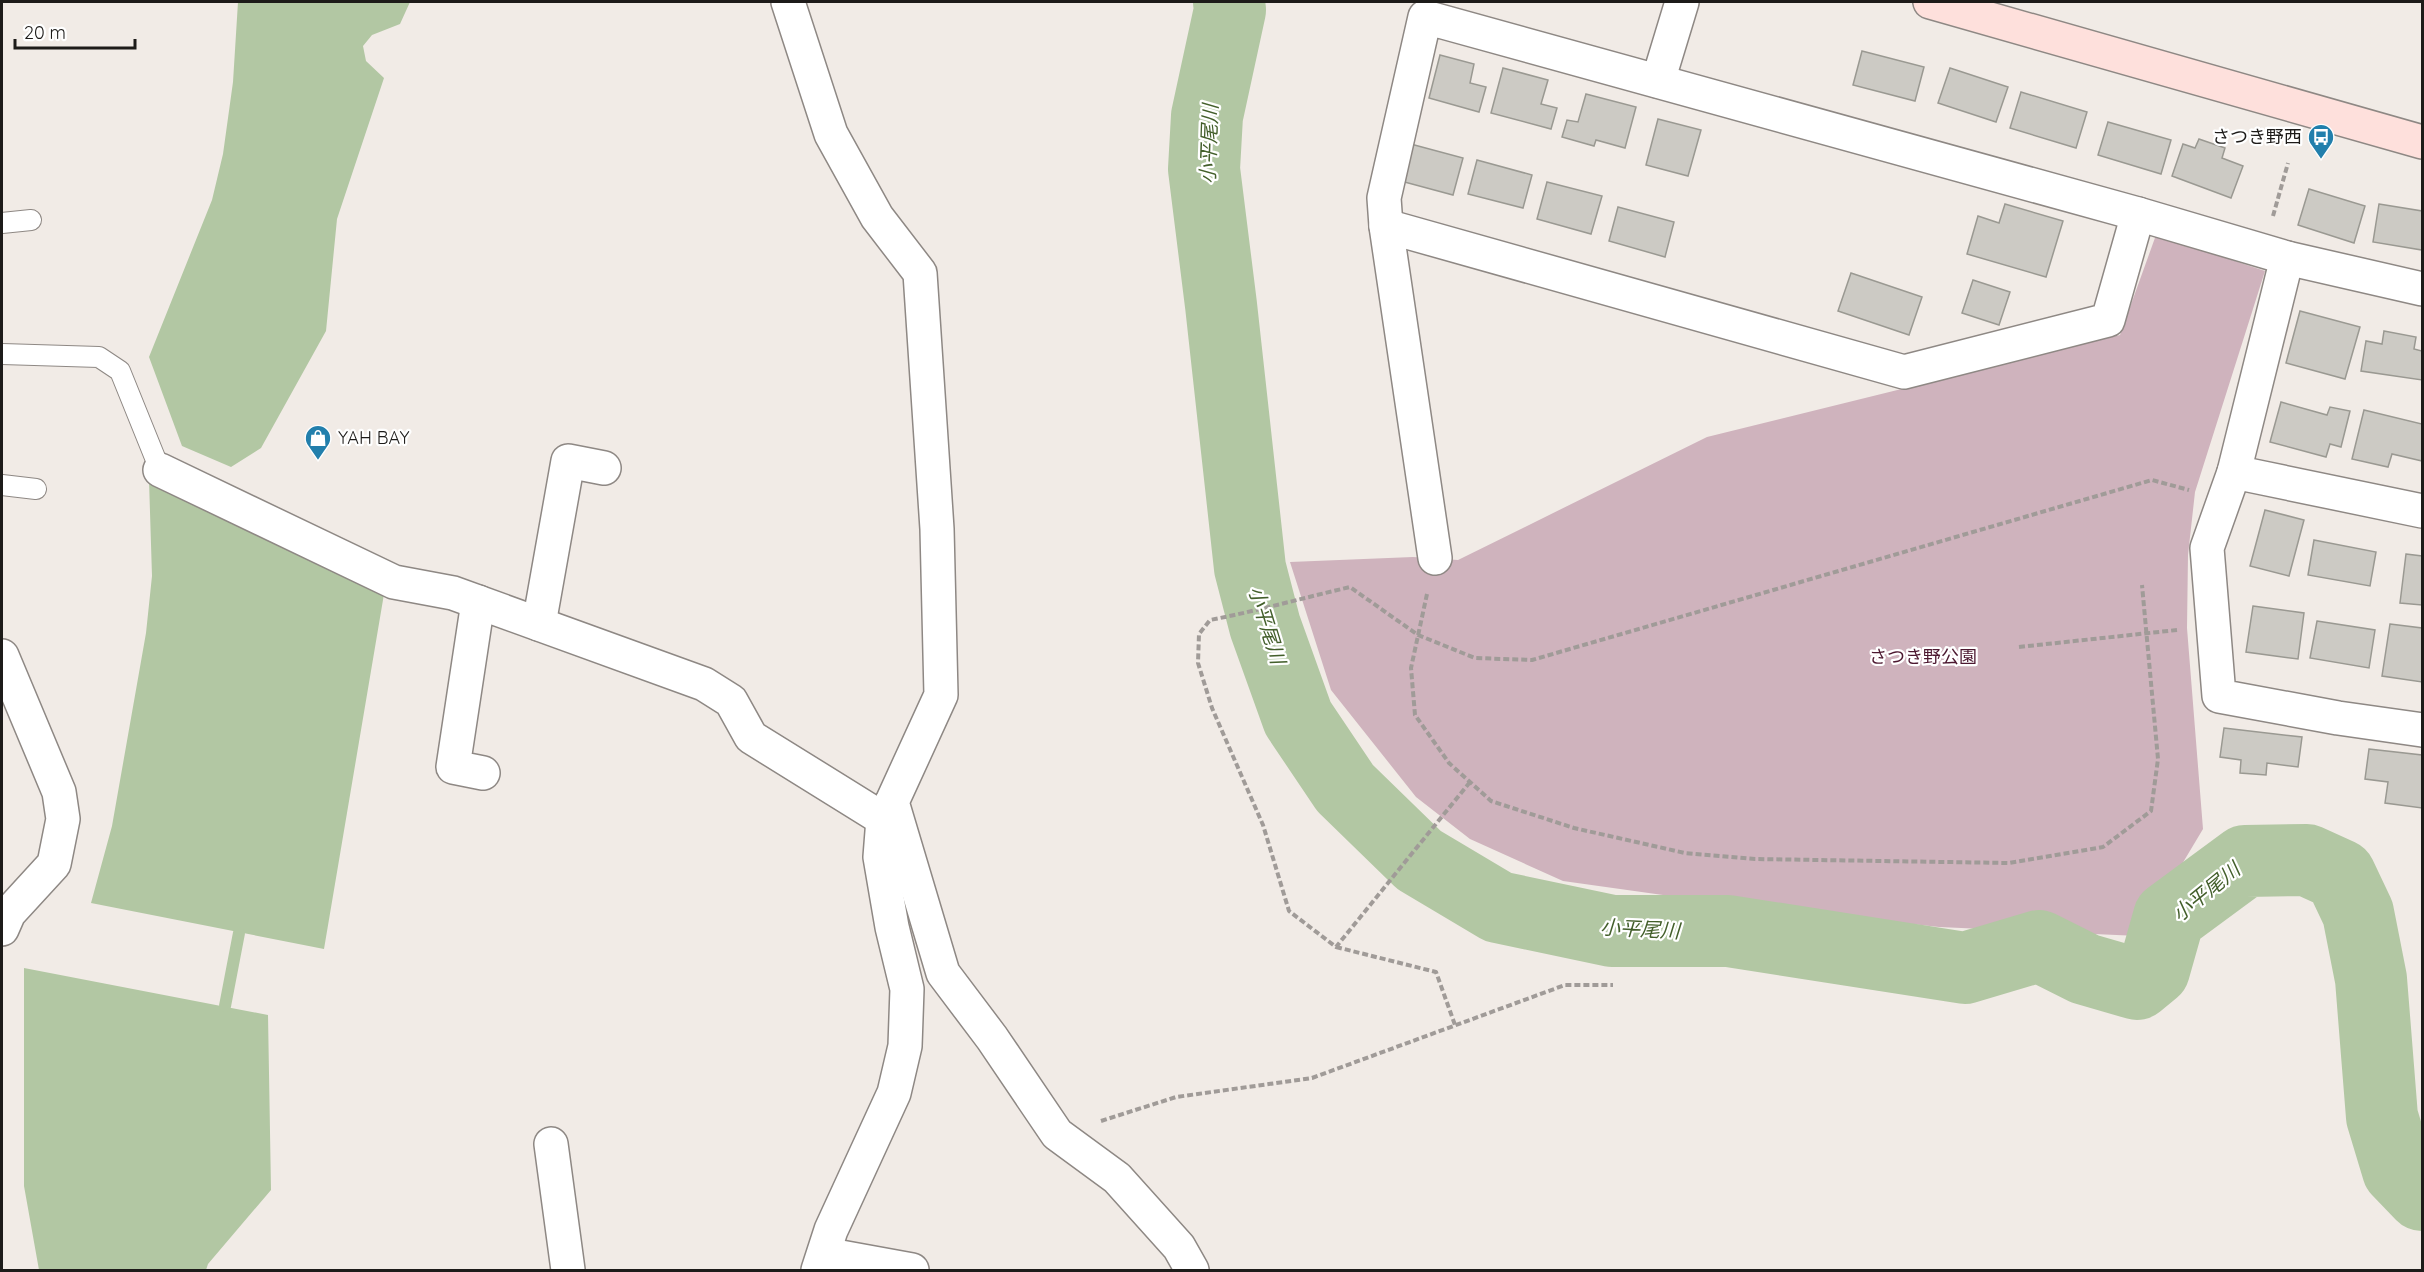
<svg xmlns="http://www.w3.org/2000/svg" width="2424" height="1272" font-family="Quicksand,'Noto Sans JP',sans-serif">
	<rect width="100%" height="100%" fill="#f1ebe6"/>
	<polygon fill="#cfb3bd" points="2156,235 2265,271 2195,492 2188,555 2187,628 2203,829 2139,936 1939,927 1720,903 1563,881 1470,839 1416,797 1331,690 1290,562 1413,557 1458,560 1707,437 2120,335"/>
	<g fill="#b2c7a3">
		<polygon points="238,2 410,2 400,24 372,35 363,46 366,61 384,78 337,219 326,331 261,448 231,467 182,446 149,357 212,200 223,154 233,82"/>
		<polygon points="149,480 384,594 324,949 91,903 112,826 146,633 152,576"/>
		<polygon points="24,968 268,1015 271,1190 208,1264 206,1270 39,1270 24,1186"/>
	</g>
	<g fill="none" stroke-linecap="round" stroke-linejoin="round">
		<polyline stroke="#b2c7a3" stroke-width="12" points="225,1006 239,933"/>
		<polyline stroke="#b2c7a3" stroke-width="72" points="1229,2 1230,10 1207,116 1204,169 1221,305 1250,568 1265,626 1298,718 1345,788 1419,860 1498,907 1612,931 1728,931 1965,968 2039,946 2085,969 2137,984 2154,970 2169,917 2245,861 2307,860 2340,875 2358,913 2371,979 2382,1117 2398,1170 2422,1195"/>
	</g>
	<g fill="#cccac4" stroke="#9a9992" stroke-width="1.5">
		<polygon points="1862,51 1924,67 1915,101 1853,85"/>
		<polygon points="1440,55 1474,64 1470,83 1486,87 1479,112 1429,98"/>
		<polygon points="1503,68 1548,80 1541,104 1557,108 1551,129 1491,113"/>
		<polygon points="1950,68 2008,87 1996,122 1938,103"/>
		<polygon points="2021,92 2087,112 2076,148 2010,128"/>
		<polygon points="1586,94 1636,107 1625,148 1596,140 1594,146 1562,137 1567,120 1578,122"/>
		<polygon points="1658,119 1701,130 1688,176 1646,165"/>
		<polygon points="2108,122 2171,140 2161,174 2098,155"/>
		<polygon points="2199,139 2225,148 2222,158 2243,166 2231,198 2172,176 2183,144 2195,148"/>
		<polygon points="1407,143 1463,158 1453,195 1397,180"/>
		<polygon points="1477,160 1532,175 1523,208 1468,194"/>
		<polygon points="1547,182 1602,196 1591,234 1537,219"/>
		<polygon points="2309,189 2365,206 2354,243 2298,225"/>
		<polygon points="2005,204 2063,221 2046,277 1967,254 1978,216 1999,223"/>
		<polygon points="2379,204 2422,211 2422,250 2373,242"/>
		<polygon points="1618,207 1674,222 1665,257 1609,241"/>
		<polygon points="1851,273 1922,297 1909,335 1838,311"/>
		<polygon points="1973,280 2010,292 1999,325 1962,313"/>
		<polygon points="2300,311 2360,327 2345,379 2286,363"/>
		<polygon points="2384,331 2416,337 2414,349 2422,351 2422,380 2361,371 2366,341 2382,344"/>
		<polygon points="2281,402 2327,415 2330,407 2350,411 2341,447 2330,444 2326,457 2270,442"/>
		<polygon points="2364,410 2422,424 2422,461 2392,454 2388,467 2352,459"/>
		<polygon points="2265,510 2304,520 2289,576 2250,566"/>
		<polygon points="2314,540 2376,552 2370,586 2308,575"/>
		<polygon points="2406,554 2422,556 2422,605 2400,603"/>
		<polygon points="2253,606 2304,613 2298,659 2246,652"/>
		<polygon points="2317,621 2375,630 2369,668 2310,658"/>
		<polygon points="2390,624 2422,628 2422,682 2382,676"/>
		<polygon points="2224,728 2302,737 2298,767 2267,763 2266,775 2240,773 2241,760 2220,757"/>
		<polygon points="2369,749 2422,755 2422,808 2385,803 2388,782 2365,779"/>
	</g>
	<g fill="none" stroke-linecap="round" stroke-linejoin="round">
		<g stroke="#8e8884" stroke-width="22">
			<g id="lane">
				<polyline points="2,223 31,220"/>
				<polyline points="2,354 99,357 120,371 160,470"/>
				<polyline points="2,485 36,489"/>
			</g>
		</g>
		<g stroke="#8e8884" stroke-width="36">
			<g id="street">
				<polyline points="788,2 831,134 877,217 920,273 937,529 941,695 892,802 943,973 992,1038 1057,1134 1117,1178 1179,1247 1192,1270"/>
				<polyline points="1658,81 1682,2"/>
				<polyline points="1386,226 1904,372 2108,320 2138,214"/>
				<polyline points="2287,258 2234,472 2207,548 2219,696 2338,718 2422,730"/>
				<polyline points="160,470 394,582 453,593 704,684 731,701 751,737 883,819"/>
				<polyline points="2234,472 2422,511"/>
				<polyline points="1435,558 1386,226 1384,198 1425,17 2138,214 2287,258 2422,289"/>
				<polyline points="478,602 453,767 483,773"/>
				<polyline points="539,624 568,461 604,468"/>
				<polyline points="2,656 59,792 63,819 54,864 9,913 2,929"/>
				<polyline points="551,1144 568,1270"/>
				<polyline points="824,1254 912,1270"/>
				<polyline points="818,1270 831,1230 894,1093 905,1046 907,989 892,927 880,857 883,819 891,804"/>
			</g>
		</g>
		<g stroke="#8e8884" stroke-width="36">
			<polyline id="secondary" points="1930,2 2422,142"/>
		</g>
		<g stroke="#a09b98" stroke-width="4" stroke-dasharray="6 3" stroke-linecap="butt">
			<polyline points="2273,216 2288,163"/>
			<polyline points="1427,594 1411,668 1415,715 1449,763 1491,801 1574,828 1685,853 1755,859 2009,863 2103,847 2151,811 2158,759 2142,585"/>
			<polyline points="2019,647 2177,630"/>
			<path d="M 1470,782 L 1336,947 L 1289,911 L 1263,825 L 1212,708 L 1198,663 L 1199,634 L 1210,620 C 1257,611 1303,598 1350,587 L 1418,635 L 1475,658 L 1532,660 L 2152,480 L 2189,490"/>
			<polyline points="1336,947 1436,972 1455,1025"/>
			<polyline points="1101,1121 1176,1097 1312,1078 1565,985 1613,985"/>
		</g>
		<use href="#lane" stroke="#fff" stroke-width="20"/>
		<use href="#street" stroke="#fff" stroke-width="33"/>
		<use href="#secondary" stroke="#fee0dc" stroke-width="33"/>
	</g>
	<defs>
		<g id="bus-pin" transform="scale(1.35)"><path d="M0 17L-7.5 6A9.5 9.5 0 1 1 7.5 6Z" fill="#227fac" stroke="#fff"/><path d="M-5-6H5V4H4V6H2V4H-2V6H-4V4H-5ZM-3.5-4V0h7V-4ZM-3.5 1.2v1.5H-2V1.2ZM2 1.2v1.5H3.5V1.2Z" fill="#fff"/></g>
		<g id="shop-pin" transform="scale(1.35)"><path d="M0 17L-7.5 6A9.5 9.5 0 1 1 7.5 6Z" fill="#227fac" stroke="#fff"/><path d="M-5-2.5h2.3a2.7 3.5 0 0 1 5.4 0H5L5.5 6h-11ZM-1.5-2.5h3a1.5 2.3 0 0 0-3 0Z" fill="#fff"/></g>
	</defs>
	<g fill-rule="evenodd">
		<use href="#bus-pin" x="2321" y="137"/>
		<use href="#shop-pin" x="318" y="438"/>
	</g>
	<g text-anchor="middle" stroke-width="4.5" stroke-linejoin="round" paint-order="stroke">
		<g font-size="18" fill="#1d1b19" stroke="#fff" text-anchor="end">
			<text x="2302" y="143">さつき野西</text>
			<text x="338" y="444" text-anchor="start">YAH BAY</text>
		</g>
		<g font-size="18" fill="#4c1830" stroke="#fff">
			<text x="1923" y="663">さつき野公園</text>
		</g>
		<g font-size="20" font-style="italic" fill="#435f2b" stroke="#fff">
			<text transform="translate(1209 144) rotate(-88)" y="7">小平尾川</text>
			<text transform="translate(1267 625) rotate(73)" y="7">小平尾川</text>
			<text transform="translate(2206 892) rotate(-39)" y="7">小平尾川</text>
			<text transform="translate(1640 929) rotate(3)" y="7">小平尾川</text>
		</g>
	</g>
	<rect width="2424" height="1272" fill="none" stroke="#1d1b19" stroke-width="6"/>
	<path d="M15 39v9h120v-9" fill="none" stroke="#1d1b19" stroke-width="3"/>
	<text x="24" y="39" font-size="18" fill="#1d1b19" stroke="#ffffff" stroke-width="4.5" paint-order="stroke">20 m</text>
</svg>
